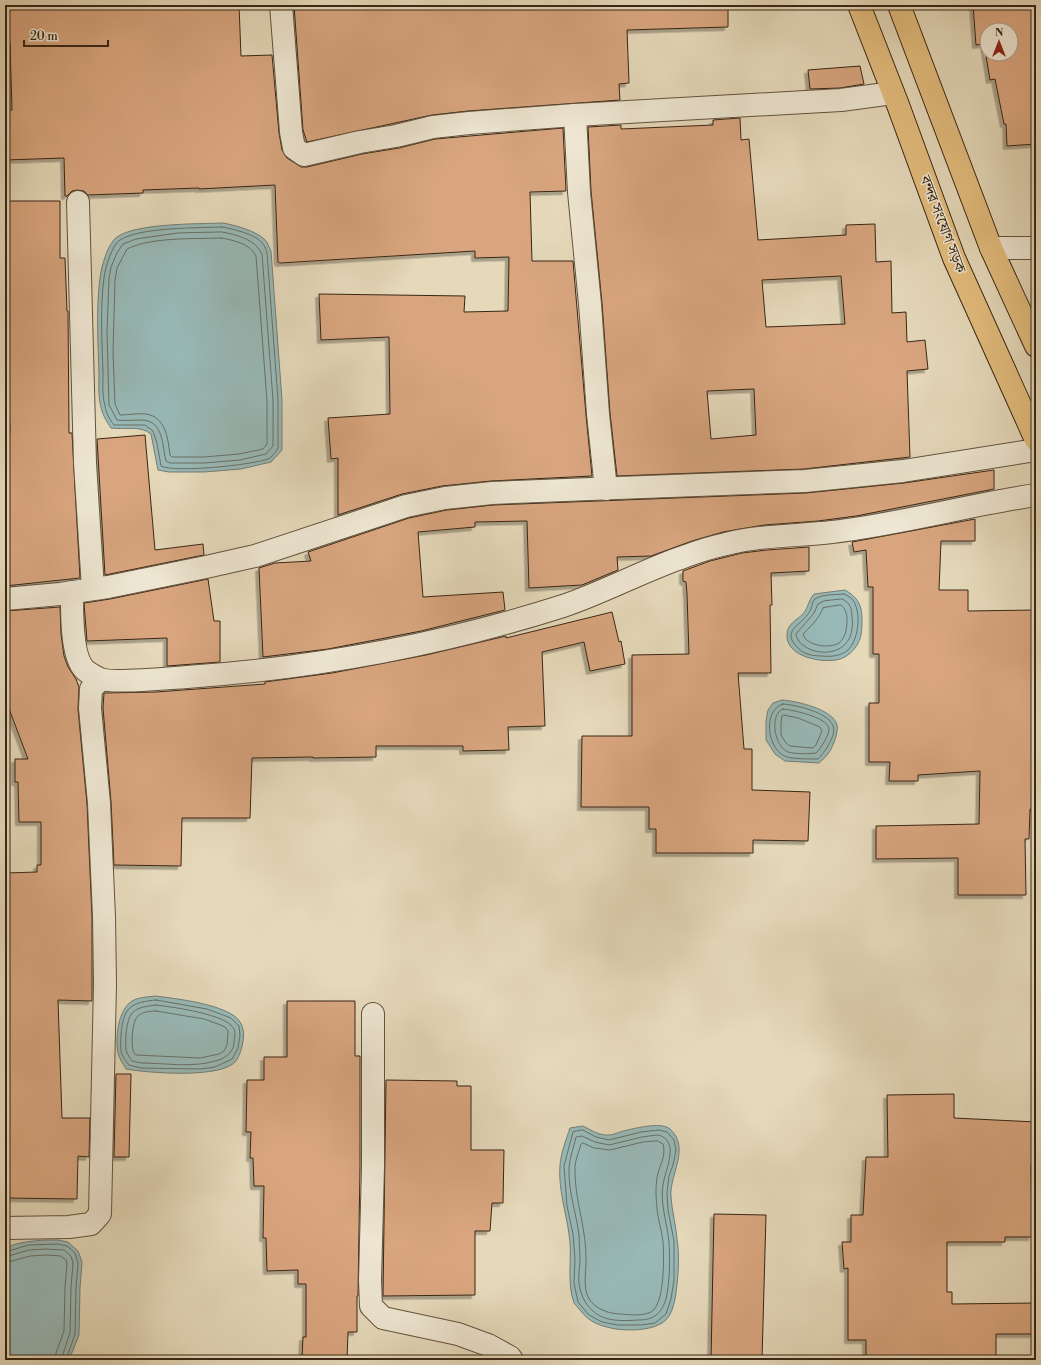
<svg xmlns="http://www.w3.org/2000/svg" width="1041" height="1365" font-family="'Libre Bodoni','Noto Serif Bengali',serif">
	<defs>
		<filter id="shadow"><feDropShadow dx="-3.5" dy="3.5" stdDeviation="0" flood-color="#0004"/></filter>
	</defs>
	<rect width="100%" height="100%" fill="#e5d9ba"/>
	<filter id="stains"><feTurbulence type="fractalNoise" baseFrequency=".005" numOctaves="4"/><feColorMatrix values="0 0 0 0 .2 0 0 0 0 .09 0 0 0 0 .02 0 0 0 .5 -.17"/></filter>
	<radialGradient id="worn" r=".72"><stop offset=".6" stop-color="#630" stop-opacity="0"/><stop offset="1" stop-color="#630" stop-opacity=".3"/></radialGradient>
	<g fill="#98b9b7" stroke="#727e76">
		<path d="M 223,223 C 234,225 257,231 265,240 C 268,242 269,248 271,251 L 282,400 L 282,450 L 271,462 L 241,469 L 204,472 L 169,472 L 158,470 L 151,434 C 140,425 125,430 111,428 C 107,422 102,414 101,407 C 98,396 99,384 99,373 C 98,342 96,309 100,278 C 101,267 108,243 117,237 C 137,223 198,224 223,223 Z"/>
		<path d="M 845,590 C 857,597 862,604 862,619 C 862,626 862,637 858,643 C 855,650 847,657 840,659 C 823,664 785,657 787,634 C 787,625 796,620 802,615 C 808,609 808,601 814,594 Z"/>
		<path d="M 782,700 C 796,701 833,709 837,725 C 839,732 832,749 828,754 C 825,758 822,760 819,763 L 785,761 L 775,754 L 766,740 L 766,721 L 768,710 L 773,703 Z"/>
		<path d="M 156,996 C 178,999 214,1003 233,1015 C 242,1021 245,1030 243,1041 C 242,1048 240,1055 236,1061 C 222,1079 148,1073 126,1069 C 123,1064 119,1058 118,1053 C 115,1038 118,1010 132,1001 C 139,997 148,997 156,996 Z"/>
		<path d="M 583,1126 C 591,1130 600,1136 609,1135 C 612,1135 617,1133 620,1132 C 631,1129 661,1121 670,1129 C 691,1148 669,1175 671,1197 C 672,1212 676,1225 677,1239 C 680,1257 678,1276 676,1293 C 675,1300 673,1310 669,1316 C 660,1331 631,1331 616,1329 C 600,1326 590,1323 580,1310 C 578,1308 576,1305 574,1303 C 566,1281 573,1257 569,1234 C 566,1211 558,1189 560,1165 C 561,1153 566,1140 570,1128 Z"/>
		<path d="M 45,1240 L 59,1240 L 68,1242 L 78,1251 L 82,1262 L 80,1288 L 79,1335 L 69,1360 L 11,1360 L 5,1351 L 5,1251 C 9,1242 35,1241 45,1240 Z"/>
	</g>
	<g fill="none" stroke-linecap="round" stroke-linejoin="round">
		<g stroke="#687066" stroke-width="1">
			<path d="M 222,227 C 233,229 256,234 263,244 C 265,246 266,250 267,253 L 278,400 L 278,448 C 276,452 272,457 268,459 C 251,465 175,473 161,466 L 157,443 L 153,431 L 145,425 L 114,425 C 109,419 106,412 105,406 C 102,395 103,383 103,372 C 102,343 100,307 104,278 C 105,268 112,245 120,240 C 140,227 198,228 222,227 Z"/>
			<path d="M 222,232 C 237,235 255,239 262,254 L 273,400 L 273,446 L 266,454 L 240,460 L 204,463 L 170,463 L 166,461 C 162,446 164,421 142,420 C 134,420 125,421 117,420 L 109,405 L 107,331 L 109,279 L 111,267 L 117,253 L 123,244 L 136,239 L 178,233 Z"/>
			<path d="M 221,238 C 233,240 251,244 256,256 L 267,401 L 267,444 L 263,449 L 239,454 L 204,457 L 172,457 L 170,455 C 168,439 166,417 146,414 C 137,413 129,415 120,415 L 115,404 L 113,352 L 115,280 L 117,268 L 127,249 C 151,237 194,239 221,238 Z"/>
			<path d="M 844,594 C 846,595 850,597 852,599 C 862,611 859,639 848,650 C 841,656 831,657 822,656 C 815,656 805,655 799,649 C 779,630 802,626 810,611 C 813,606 811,600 817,598 C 824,594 836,595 844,594 Z"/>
			<path d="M 842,599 C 850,602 852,609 852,617 C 858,665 799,657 796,634 L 814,613 L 818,604 L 824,601 Z"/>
			<path d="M 841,605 C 845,608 847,614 847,619 C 847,628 846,637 839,643 C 830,649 806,646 803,634 C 811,626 819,619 823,608 Z"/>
			<path d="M 783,704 C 796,705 828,712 833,726 C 837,735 824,753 818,759 C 810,759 794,759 787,757 C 767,751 762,710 783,704 Z"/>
			<path d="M 783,709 C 793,710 826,717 829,728 C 830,734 820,750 816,753 C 810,754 793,754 788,752 C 774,746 769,714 783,709 Z"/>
			<polygon points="784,715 798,718 820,727 822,731 816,745 813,748 790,746 786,743 781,735 781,723 782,716"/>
			<path d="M 156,1000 L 207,1009 L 231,1018 L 239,1026 L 240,1035 L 238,1048 L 232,1059 L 215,1067 L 201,1069 L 141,1068 L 129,1065 C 126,1061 122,1056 121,1051 C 120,1042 121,1019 127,1011 C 134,1002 146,1001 156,1000 Z"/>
			<path d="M 156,1005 C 172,1007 227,1014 234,1029 C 236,1033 234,1039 234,1044 C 232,1054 224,1059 215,1061 C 192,1068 165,1063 141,1063 L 132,1061 C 130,1058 127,1054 126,1050 C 125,1041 126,1020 132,1013 C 138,1007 148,1006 156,1005 Z"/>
			<path d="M 156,1011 L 204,1019 L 218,1024 L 225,1027 L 228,1031 L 227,1045 L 224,1051 L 219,1054 L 200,1058 L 136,1055 C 135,1055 133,1051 133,1050 C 131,1043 132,1021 138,1016 C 142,1012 150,1011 156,1011 Z"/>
			<polygon points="583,1130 596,1137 609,1140 641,1132 659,1130 667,1132 674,1140 676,1150 673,1165 669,1176 667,1193 668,1210 674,1241 674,1280 671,1299 666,1314 655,1323 641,1325 618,1325 602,1322 589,1315 578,1302 574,1283 575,1259 573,1234 567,1206 564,1166 573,1132"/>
			<path d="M 658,1135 C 681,1140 665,1170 663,1185 C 660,1204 667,1222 669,1242 C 670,1260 670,1281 666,1299 C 661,1314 654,1320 638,1320 C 623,1321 603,1322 592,1310 C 584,1303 581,1294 579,1284 C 578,1276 580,1267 580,1259 C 580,1251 579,1243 579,1235 C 576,1212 568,1190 569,1167 C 570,1157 574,1146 576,1137 L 582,1136 L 595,1142 L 609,1145 L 642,1137 Z"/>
			<path d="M 658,1141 L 663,1144 C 666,1155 661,1163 658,1173 C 655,1185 656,1197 657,1209 C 658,1220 662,1231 663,1242 C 664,1257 665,1304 651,1312 C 643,1316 630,1315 621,1314 C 609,1314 594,1309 588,1297 C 583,1286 586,1272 586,1261 C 587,1229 574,1199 575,1168 C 575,1160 579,1152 581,1144 L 583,1143 L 594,1148 L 610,1150 L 643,1142 Z"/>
			<polyline points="5,1252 29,1245 58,1244 67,1246 75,1253 78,1263 76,1288 75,1334 66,1360"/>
			<polyline points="5,1257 29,1250 45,1249 64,1250 71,1256 73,1263 71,1288 70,1333 61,1360"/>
			<polyline points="5,1263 30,1256 46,1255 61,1256 66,1260 67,1264 65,1287 64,1331 56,1353 55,1360"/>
		</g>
	</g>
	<g fill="#d8a57f" stroke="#382615" fill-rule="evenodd" filter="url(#shadow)">
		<polygon points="5,5 239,5 241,56 272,55 279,133 282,150 287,158 301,167 307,167 362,154 399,148 435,139 563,128 566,191 530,192 532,261 573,261 586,415 592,476 491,481 442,486 402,494 338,515 338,458 331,459 328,418 390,414 389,337 321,340 319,294 465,296 464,312 508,311 509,257 475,258 475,251 280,263 278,262 275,185 199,189 199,188 143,190 143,193 88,195 84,191 77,190 72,191 67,196 65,196 64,158 5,160 5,111 12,110 10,43 7,43 7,26 5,26"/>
		<polygon points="294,5 728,5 728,27 627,30 629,83 619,84 620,100 468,111 432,115 307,142 303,130"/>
		<path d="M 973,5 L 1036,5 L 1036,144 L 1007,146 L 1006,124 L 1004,124 L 995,79 L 990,80 L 984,44 L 976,45 ZM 987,30 L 1011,30 L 1011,54 L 987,54 Z"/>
		<polygon points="860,66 864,84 840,88 810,89 808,70"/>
		<path d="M 740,118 L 741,140 L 749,139 L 758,240 L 846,235 L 846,225 L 875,224 L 876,262 L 891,261 L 892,313 L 906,312 L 907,342 L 925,340 L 928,369 L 907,371 L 910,457 L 804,469 L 617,476 L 610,413 L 602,303 L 591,191 L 588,127 L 621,125 L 621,129 L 713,125 L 713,120 ZM 841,276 L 845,324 L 766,327 L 762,280 ZM 754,389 L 756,435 L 711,439 L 707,391 Z"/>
		<polygon points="6,201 60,201 60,258 65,258 67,311 68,311 69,433 72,433 80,578 5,586 5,433 10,433 8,371 5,371"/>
		<polygon points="145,435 155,550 203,544 204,555 105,575 97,439"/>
		<polygon points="994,470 994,489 856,516 818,521 764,525 723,532 692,541 651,556 617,557 618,570 582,585 529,588 527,521 475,522 475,527 418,532 423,597 503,592 505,610 421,631 375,640 328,649 263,657 259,568 275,563 311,561 308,552 409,518 447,510 493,505 806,493 904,483"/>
		<polygon points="975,519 975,541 941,541 939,590 968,590 968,611 1036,610 1036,809 1030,809 1029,839 1025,839 1026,895 958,895 958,858 876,859 876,826 979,824 980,771 918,775 918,781 889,781 890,762 869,762 869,703 879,703 879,654 873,654 873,587 868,587 866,550 854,552 852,542"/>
		<polygon points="809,547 809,571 771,573 772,605 770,605 771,673 738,673 744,749 752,749 752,790 810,792 808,841 753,840 753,853 656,853 656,829 649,829 649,807 581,807 582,736 632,736 632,655 689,654 687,594 686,582 683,581 683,571 710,561 742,553 767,550"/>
		<polygon points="208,579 214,621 220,621 220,662 167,666 167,638 87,641 84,603 110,599"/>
		<polygon points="60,607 61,634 64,656 68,667 76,679 79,687 78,709 87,804 92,917 92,1001 58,1000 62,1118 90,1118 89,1157 78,1156 77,1199 5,1198 5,873 37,872 37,865 41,865 41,822 19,822 18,782 15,782 15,759 28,759 5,698 5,611"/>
		<polygon points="612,612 619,642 621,641 625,664 590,671 584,642 542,652 545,726 508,727 509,750 463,751 463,746 376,746 376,757 313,758 313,757 252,758 250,818 182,818 181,866 114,865 111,802 103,708 104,693 156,692 265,684 265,682 332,673 426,655 506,636 506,638"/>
		<polygon points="287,1001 355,1001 355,1056 360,1056 360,1167 358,1296 357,1296 357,1332 348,1332 347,1359 302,1358 303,1337 306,1337 306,1284 298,1284 298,1270 267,1271 266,1238 263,1238 264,1186 254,1186 253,1158 250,1158 251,1132 246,1132 247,1080 264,1080 264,1057 287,1057"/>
		<polygon points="116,1074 131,1074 129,1157 114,1157"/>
		<polygon points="386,1080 457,1081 457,1086 471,1086 471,1150 504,1150 503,1203 492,1203 490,1231 475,1231 475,1295 383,1296"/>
		<polygon points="954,1094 954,1118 1036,1122 1036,1165 1031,1165 1032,1237 1005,1237 1005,1242 947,1242 947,1292 952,1292 952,1304 1036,1303 1036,1334 996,1334 996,1360 866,1360 866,1340 848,1340 848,1268 844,1269 842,1242 851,1242 851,1215 863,1215 866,1157 888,1157 887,1095"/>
		<polygon points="714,1214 766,1215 762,1360 711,1360"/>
	</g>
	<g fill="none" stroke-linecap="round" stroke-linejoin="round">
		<g stroke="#63533e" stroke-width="24">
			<g id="street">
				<polyline points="281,5 291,132 294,148 304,155 360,142 396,136 433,127 469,123 575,115 841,100 893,93"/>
				<polyline points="575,115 579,192 590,304 598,414 606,489"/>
				<polyline points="78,202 85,463 93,589"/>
				<polyline points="991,248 1036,248"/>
				<path d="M 72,592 C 72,611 71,655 84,669 C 87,672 94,676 98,678 C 108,684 172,678 187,677 C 314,668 441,645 563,606 C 605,592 644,570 686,556 C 699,551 713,547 726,544 C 761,535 797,536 832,532 C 901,524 968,505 1036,495"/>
				<polyline points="5,599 60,594 108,587 206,567 255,556 370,518 406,506 445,498 492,493 591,489 805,481 903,471 1036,450"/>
				<polyline points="373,1014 373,1167 370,1280 371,1306 383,1318 458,1334 488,1345 510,1357 512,1360"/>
				<polyline points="5,1228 69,1227 91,1224 100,1214 105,984 104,917 99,803 90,708 91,689 100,680"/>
			</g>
		</g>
		<g stroke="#382615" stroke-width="24">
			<g id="highway">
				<polyline points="859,5 898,105 954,258 1036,440"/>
				<polyline points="899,5 991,248 1036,346"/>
			</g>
		</g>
		<use href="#street" stroke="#eee6d2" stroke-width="22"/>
		<use href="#highway" stroke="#e2bc7d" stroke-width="22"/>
	</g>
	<g text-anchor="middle" stroke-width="3" stroke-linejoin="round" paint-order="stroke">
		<g font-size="15" fill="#382615" stroke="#eee6d2">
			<text transform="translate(943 224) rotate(69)" y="5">বন্দর সংযোগ সড়ক</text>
		</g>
	</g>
	<rect width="1041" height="1365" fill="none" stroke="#e5d9ba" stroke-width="20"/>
	<rect x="6" y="6" width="1029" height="1353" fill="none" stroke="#382615" stroke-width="2"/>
	<rect x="10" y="10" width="1021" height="1345" fill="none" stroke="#382615"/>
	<g transform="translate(999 42)"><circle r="19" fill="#eee6d2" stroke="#a59986"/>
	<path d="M0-3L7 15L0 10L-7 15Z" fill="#8f2418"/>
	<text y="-6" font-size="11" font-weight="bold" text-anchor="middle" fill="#382615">N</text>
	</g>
	<path d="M24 40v6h84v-6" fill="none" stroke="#382615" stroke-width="2"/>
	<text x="30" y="40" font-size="12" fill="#382615" stroke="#eee6d2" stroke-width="3" paint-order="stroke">20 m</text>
	<rect width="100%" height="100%" filter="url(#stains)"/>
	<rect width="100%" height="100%" fill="url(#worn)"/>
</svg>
